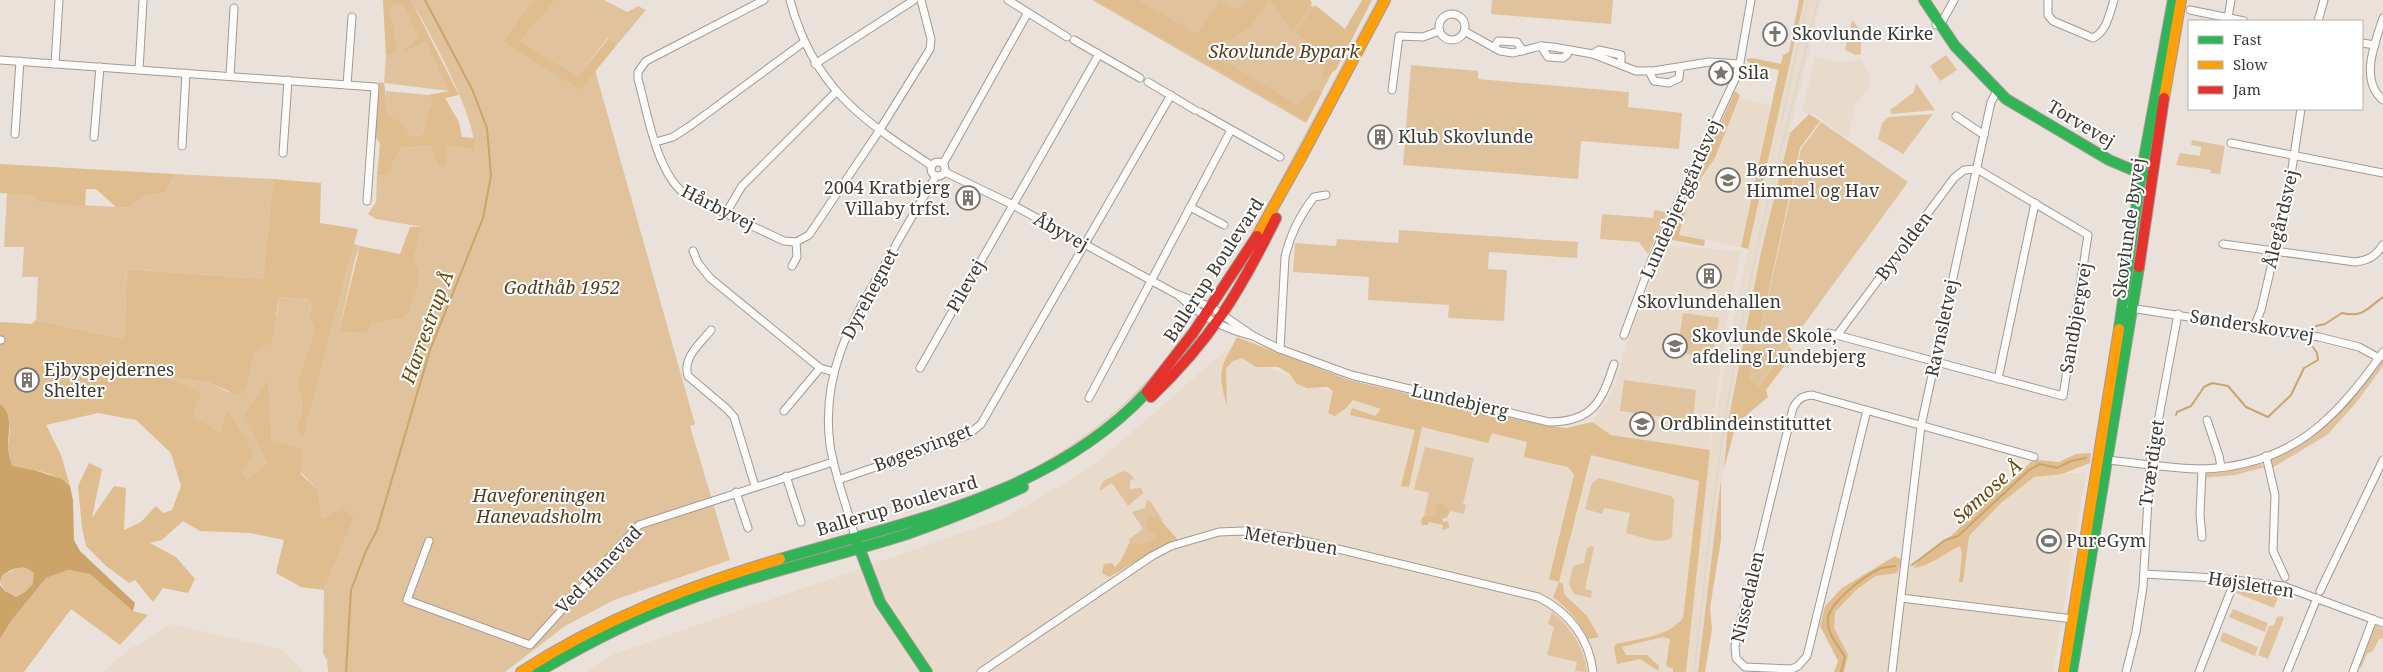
<svg xmlns="http://www.w3.org/2000/svg" width="2383" height="672" font-family="'Noto Serif',serif">
	<rect width="100%" height="100%" fill="#eae2da"/>
	<g fill="#e8dbcb">
		<polygon points="1804,0 1821,0 1761,252 1738,365 1728,422 1716,537 1698,672 1686,672 1710,450 1725,363 1748,249"/>
		<polygon points="1815,57 1836,62 1861,60 1870,76 1870,85 1855,105 1848,139 1815,115 1802,112"/>
		<polygon points="1739,98 1771,105 1741,247 1679,235 1690,194 1715,158"/>
		<polygon points="1666,245 1741,251 1728,317 1709,450 1611,435 1592,422 1611,395 1635,319"/>
		<polygon points="1226,350 1315,387 1699,481 1684,672 584,672 614,654 1005,518 1093,466"/>
		<polygon points="2086,473 2053,672 1842,672 1831,626 1831,611 1857,585 1957,545 2023,476"/>
		<polygon points="171,624 283,650 303,672 103,672 130,649"/>
	</g>
	<g fill="#e0c39c">
		<path d="M 411,0 L 533,0 L 502,42 L 579,89 L 595,70 L 695,424 L 690,426 L 730,560 L 614,600 L 565,626 L 505,672 L 328,672 L 327,660 L 323,653 L 324,590 L 354,518 L 322,520 L 318,490 L 272,442 L 268,379 L 246,415 L 267,463 L 247,479 L 242,472 L 228,411 L 219,435 L 213,427 L 191,417 L 162,377 L 207,382 L 228,392 L 247,386 L 255,352 L 277,315 L 279,297 L 311,300 L 310,317 L 314,330 L 297,382 L 302,405 L 300,420 L 295,429 L 303,439 L 354,244 L 360,246 L 355,259 L 339,332 L 368,333 L 369,324 L 405,318 L 419,271 L 414,257 L 422,227 L 376,219 L 368,214 L 376,202 L 377,176 L 387,175 L 401,148 L 432,146 L 438,165 L 447,160 L 447,146 L 474,150 C 478,119 428,30 411,0 Z"/>
		<polygon points="556,0 604,0 627,12 638,6 646,10 616,46 608,38 578,76 520,41"/>
		<polygon points="1092,0 1304,0 1351,36 1306,123"/>
		<polygon points="1377,0 1379,0 1265,214 1243,250"/>
		<polygon points="1492,0 1613,0 1611,24 1491,14"/>
		<polygon points="397,4 404,8 419,36 413,43 405,47 406,52 426,42 450,91 384,83 386,56 396,53 390,10 393,6"/>
		<polygon points="1852,20 1861,30 1861,54 1856,55 1845,50"/>
		<polygon points="1946,55 1957,70 1940,81 1930,66"/>
		<polygon points="1411,65 1478,71 1478,79 1629,92 1628,107 1682,113 1679,149 1581,141 1578,179 1403,165"/>
		<polygon points="1916,83 1935,110 1892,114 1890,110 1914,92"/>
		<path d="M 386,91 L 428,95 L 433,102 L 428,111 L 422,135 L 410,136 L 403,124 C 382,116 384,112 386,91 Z"/>
		<polygon points="1933,114 1903,154 1878,139 1882,123 1888,117"/>
		<polygon points="1821,122 1908,182 1759,386 1750,377 1801,149"/>
		<polygon points="2192,140 2225,146 2220,174 2210,173 2211,170 2176,165 2180,153 2200,156 2201,147 2191,145"/>
		<polygon points="175,174 273,179 263,279 127,269 124,339 36,320 38,277 22,277 24,247 4,247 7,193 35,196 38,202 129,208 143,197 166,192"/>
		<polygon points="1654,210 1668,212 1648,254 1639,242 1600,239 1602,214 1653,218"/>
		<polygon points="1399,230 1578,242 1577,258 1489,252 1488,269 1507,270 1504,321 1448,318 1449,305 1368,300 1369,277 1293,272 1295,243 1336,246 1337,239 1398,243"/>
		<polygon points="1683,313 1719,318 1713,355 1702,353 1701,356 1677,353"/>
		<path d="M 1181,339 C 1179,353 1161,370 1150,380 C 1087,446 1005,492 917,516 C 901,520 885,527 869,528 C 880,524 894,521 905,518 C 925,513 945,507 964,500 C 1049,468 1129,414 1181,339 Z"/>
		<path d="M 2383,356 L 2383,366 L 2356,403 L 2327,435 L 2272,468 L 2270,462 L 2271,458 C 2283,452 2295,447 2306,440 C 2338,421 2362,386 2383,356 Z"/>
		<polygon points="1624,380 1696,390 1693,421 1620,411"/>
		<polygon points="1425,447 1474,458 1463,504 1466,505 1464,514 1450,511 1446,506 1437,514 1424,516 1429,493 1414,489"/>
		<polygon points="2259,463 2265,467 2235,475 2204,478 2207,471"/>
		<polygon points="1123,471 1129,473 1137,482 1133,479 1130,481 1130,489 1141,488 1143,493 1128,506 1112,483 1099,491 1103,481"/>
		<path d="M 1599,478 L 1671,496 L 1674,500 L 1672,537 C 1662,546 1638,536 1626,533 L 1630,513 L 1604,508 L 1602,514 L 1585,509 L 1592,483 Z"/>
		<polygon points="1147,500 1150,501 1164,522 1158,517 1154,538 1142,544 1130,542 1129,539 1143,529 1132,512 1145,508"/>
		<polygon points="1592,546 1594,547 1585,589 1592,591 1591,598 1574,594 1569,584 1573,566 1584,563 1587,548"/>
		<polygon points="19,567 29,569 34,572 34,584 25,592 16,597 5,591 0,582 2,576"/>
		<polygon points="2244,586 2280,592 2274,608 2236,593 2239,587"/>
		<polygon points="2233,609 2268,623 2265,632 2229,617"/>
		<path d="M 1552,612 C 1571,628 1584,646 1587,672 L 1575,671 L 1577,662 L 1547,655 L 1554,627 L 1548,624 Z"/>
		<polygon points="2281,616 2284,618 2268,659 2258,655 2269,626 2274,625 2277,617"/>
		<polygon points="2376,626 2383,629 2383,638 2379,639 2373,651 2367,654 2361,668 2356,669 2372,628"/>
		<polygon points="2223,632 2258,647 2255,656 2220,641"/>
	</g>
	<g fill="#dfbd8f">
		<path d="M 383,0 L 411,0 L 459,95 L 445,98 L 459,122 L 462,137 L 475,138 L 474,150 L 447,146 L 447,160 L 445,166 L 438,165 L 431,146 L 401,148 L 387,175 L 377,176 L 380,144 L 375,136 L 379,82 L 384,83 C 389,105 376,114 403,123 L 410,136 L 422,135 L 428,111 L 433,102 L 428,95 L 449,91 L 426,42 L 406,52 L 402,49 L 413,43 L 418,36 L 404,8 L 397,4 L 393,6 L 390,10 L 397,53 L 386,56 Z"/>
		<polygon points="533,0 556,0 520,41 578,76 609,38 616,46 580,90 502,42"/>
		<polygon points="1095,0 1137,0 1197,34 1220,2 1237,10 1247,0 1267,0 1269,1 1249,28 1225,42 1217,56 1298,106 1312,90 1322,92 1307,121"/>
		<polygon points="1270,0 1310,0 1312,3 1292,31"/>
		<polygon points="1362,0 1372,0 1336,70 1322,79 1326,57 1296,32 1315,5 1345,29"/>
		<polygon points="1799,0 1804,0 1748,249 1741,247 1779,70 1749,63 1746,59 1752,58 1781,64 1783,55 1789,52"/>
		<polygon points="1735,91 1740,95 1739,98 1715,158 1698,182 1695,180"/>
		<polygon points="1809,114 1820,121 1800,148 1750,377 1759,386 1789,346 1794,353 1766,390 1768,397 1736,424 1724,469 1728,422 1761,252 1790,133"/>
		<polygon points="0,164 175,174 166,192 143,197 129,208 116,207 96,189 86,189 85,206 38,202 35,196 0,193"/>
		<path d="M 273,179 L 321,183 L 320,223 L 358,229 L 303,439 L 295,429 L 300,420 L 302,405 L 297,382 L 314,330 L 310,317 L 311,300 L 279,297 L 272,342 L 255,352 L 247,386 L 240,396 L 207,382 L 164,377 L 201,393 L 192,417 L 213,427 L 219,434 L 228,410 L 254,454 L 242,472 L 247,479 L 267,463 L 245,415 L 268,378 L 272,442 L 302,449 L 301,474 L 318,490 L 322,519 L 343,508 L 354,518 L 324,590 L 301,587 L 276,573 L 284,540 L 251,533 L 200,531 L 183,521 L 162,540 L 150,543 L 176,557 L 195,579 L 188,593 L 163,588 L 153,602 L 135,580 L 129,583 L 106,566 L 86,546 L 82,528 L 78,486 L 89,463 L 102,469 L 92,518 L 114,486 L 126,488 L 124,530 L 141,522 L 156,506 L 163,513 L 172,510 L 181,486 L 171,453 L 136,420 L 98,413 L 46,425 L 61,455 L 70,486 C 55,472 32,469 12,467 L 8,447 L 10,429 L 8,416 L 0,404 L 0,322 L 32,324 L 36,320 L 124,339 L 127,269 L 263,279 Z"/>
		<polygon points="1683,206 1686,209 1679,235 1705,240 1704,246 1672,240 1671,235"/>
		<polygon points="410,227 422,227 414,257 419,271 418,285 405,318 370,324 368,333 339,332 360,246 400,254"/>
		<path d="M 1237,337 L 1349,380 L 1542,425 L 1566,428 L 1592,422 L 1611,435 L 1710,450 L 1686,672 L 1673,672 L 1673,669 L 1666,666 L 1670,639 L 1663,637 L 1622,647 L 1626,655 L 1647,655 L 1659,666 L 1658,671 L 1660,672 L 1640,659 L 1617,664 L 1614,648 L 1616,644 C 1638,639 1668,637 1683,618 L 1699,481 L 1591,455 L 1559,582 L 1563,584 L 1564,594 L 1587,616 L 1599,637 L 1588,639 C 1579,621 1568,609 1553,597 L 1559,582 L 1549,579 L 1574,475 L 1568,467 L 1524,457 L 1527,442 L 1492,433 L 1488,443 L 1422,427 L 1409,487 L 1401,486 L 1415,430 L 1350,415 L 1352,408 L 1375,416 L 1381,409 L 1353,400 L 1346,408 L 1335,416 L 1328,413 L 1333,391 L 1327,387 L 1307,388 L 1297,384 L 1289,373 L 1278,367 L 1256,367 L 1242,358 L 1233,361 L 1226,368 L 1227,406 C 1217,371 1220,369 1237,337 Z"/>
		<path d="M 2091,453 L 2090,463 L 2062,474 L 2034,477 L 2001,503 L 1969,536 L 1963,582 L 1959,582 L 1962,554 L 1960,546 C 1943,554 1931,566 1913,568 L 1921,558 L 1952,535 L 1982,507 L 1975,503 L 1996,483 L 2005,487 L 2031,462 L 2038,460 L 2059,462 L 2076,454 Z"/>
		<polygon points="1721,480 1721,540 1710,608 1712,629 1705,672 1698,672"/>
		<polygon points="1438,503 1446,506 1450,511 1447,517 1442,519 1443,522 1448,521 1449,528 1442,530 1443,525 1429,522 1428,525 1422,525 1421,520 1424,516 1437,514 1434,510"/>
		<path d="M 1148,517 L 1158,517 L 1178,540 L 1168,543 L 1109,577 L 1102,573 L 1104,564 L 1112,563 L 1115,567 C 1123,560 1125,551 1130,542 L 1142,544 L 1154,538 L 1155,533 L 1148,530 L 1146,522 Z"/>
		<polygon points="1895,556 1902,560 1897,573 1876,576 1856,590 1835,612 1834,628 1848,655 1844,672 1834,672 1838,661 1820,626 1825,606 1842,588"/>
		<polygon points="68,570 90,574 133,611 148,615 120,645 71,609 24,672 0,672 0,639 11,621 46,578"/>
	</g>
	<path fill="#cca46a" d="M 0,404 C 14,415 8,432 8,446 C 8,453 11,460 12,466 L 34,470 L 62,479 L 70,486 L 73,500 L 74,540 L 80,551 L 135,603 L 133,611 L 90,574 L 68,570 L 46,578 L 11,621 L 0,639 L 0,585 L 5,591 L 16,597 L 25,592 L 33,584 L 34,573 C 23,563 12,568 2,576 L 0,582 Z"/>
	<g fill="none" stroke-linecap="round" stroke-linejoin="round">
		<g stroke="#cca46a" stroke-width="2">
			<path d="M 2316,326 L 2325,324 L 2342,313 C 2364,318 2367,308 2383,297"/>
			<polyline points="2176,415 2177,412 2191,406 2204,387 2212,383 2228,386 2246,407 2268,417 2291,395 2304,368 2318,360 2317,353 2313,347"/>
			<polyline points="1912,565 1945,540 1958,536 2029,470 2040,464 2057,468 2071,461 2086,458"/>
			<polyline points="346,672 351,590 366,551 377,530 430,350 483,218 491,176 487,128 472,89 425,0"/>
			<path d="M 1841,672 L 1845,657 C 1839,646 1826,633 1828,619 C 1829,602 1865,576 1879,569 C 1884,567 1890,567 1895,566"/>
		</g>
		<g stroke="#a09a94" stroke-width="9">
			<g id="street">
				<path d="M 764,0 L 646,61 L 638,72 L 638,79 C 648,114 656,173 686,195 L 784,241 L 796,242 L 809,235 L 879,131 L 930,49 L 931,39 L 921,0"/>
				<path d="M 790,0 C 813,87 861,119 932,166"/>
				<polyline points="1008,0 1067,37"/>
				<path d="M 2048,0 L 2048,15 L 2053,21 L 2093,38 C 2107,31 2109,15 2114,0"/>
				<polyline points="2190,10 2244,21"/>
				<circle cx="1452" cy="27" r="13"/>
				<polyline points="2228,18 2231,0"/>
				<path d="M 2383,18 C 2375,43 2359,80 2383,100"/>
				<polyline points="2318,21 2324,0"/>
				<polyline points="1936,25 1943,20 1954,0"/>
				<polyline points="1466,32 1500,51 1513,53 1541,46 1553,47 1593,54 1636,71 1653,71 1709,62 1740,64"/>
				<polyline points="1074,40 1140,78"/>
				<polyline points="2362,43 2375,45"/>
				<polyline points="1541,46 1548,57 1563,58 1567,55 1568,50"/>
				<polyline points="1494,48 1498,41 1517,42 1523,51"/>
				<polyline points="1593,54 1599,50 1621,55 1621,63"/>
				<polyline points="0,60 375,87 367,201"/>
				<polyline points="55,64 59,0"/>
				<polyline points="815,64 914,0"/>
				<polyline points="139,70 143,1"/>
				<polyline points="1649,71 1654,81 1669,83 1679,78 1680,68"/>
				<polyline points="230,76 234,8"/>
				<polyline points="1148,82 1195,110"/>
				<polyline points="347,85 352,17"/>
				<polyline points="1392,90 1399,36 1423,37 1439,31"/>
				<polyline points="1200,112 1280,157"/>
				<polyline points="1956,116 1984,135"/>
				<polyline points="15,134 20,61"/>
				<polyline points="94,137 100,67"/>
				<polyline points="656,142 673,137 690,126 804,42"/>
				<polyline points="2231,143 2383,173"/>
				<polyline points="182,146 186,73"/>
				<polyline points="283,153 288,80"/>
				<circle cx="938" cy="169" r="7"/>
				<polyline points="943,164 1027,14"/>
				<path d="M 945,172 L 1013,205 L 1176,294 L 1211,307 L 1253,336 L 1280,349 L 1351,375 L 1549,422 C 1593,422 1602,401 1614,364"/>
				<polyline points="1190,207 1224,225"/>
				<polyline points="726,213 742,186 836,92"/>
				<path d="M 2223,244 L 2355,262 C 2369,260 2376,256 2383,245"/>
				<polyline points="693,251 698,263 710,278 820,368 834,372"/>
				<polyline points="792,266 797,257 796,242"/>
				<path d="M 1179,296 C 1200,315 1222,329 1250,335"/>
				<polyline points="2130,308 2319,337 2359,347 2379,358"/>
				<polyline points="2254,327 2261,310 2288,195 2301,109"/>
				<path d="M 711,330 C 700,344 682,358 688,376 L 727,409 L 734,417 L 755,486"/>
				<polyline points="1829,333 2063,396 2088,235 1977,169 1964,170 1954,178 1838,334"/>
				<polyline points="1624,335 1652,259 1735,79 1740,62 1751,0"/>
				<polyline points="0,340 1,340"/>
				<path d="M 1280,349 L 1285,257 C 1290,235 1300,215 1314,197 L 1326,195"/>
				<polyline points="920,368 1099,54"/>
				<polyline points="1998,379 2035,203"/>
				<polyline points="1089,398 1231,130"/>
				<path d="M 1867,410 L 1807,656 L 1798,666 L 1792,669 L 1745,667 L 1736,658 L 1735,646 L 1793,408 C 1798,399 1802,396 1812,395 L 2034,457"/>
				<polyline points="784,411 820,368"/>
				<polyline points="2207,420 2219,456 2221,467"/>
				<polyline points="2266,456 2275,495 2273,551 2285,577"/>
				<path d="M 2107,460 C 2138,463 2171,469 2202,469 C 2290,466 2336,420 2383,352"/>
				<polyline points="2202,469 2200,515 2202,537"/>
				<polyline points="786,476 801,522"/>
				<polyline points="838,480 968,435 981,424 1171,95"/>
				<polyline points="736,492 748,528"/>
				<path d="M 855,537 C 847,506 835,477 830,445 C 821,376 849,325 883,268 C 900,237 918,206 936,176"/>
				<polyline points="429,541 407,600 530,645 639,525 833,462"/>
				<polyline points="2144,574 2216,578 2283,586 2383,623"/>
				<polyline points="2320,591 2383,460"/>
				<polyline points="1901,598 2073,619"/>
				<path d="M 981,672 L 1152,556 L 1171,546 L 1219,532 L 1243,531 L 1288,537 L 1538,597 C 1569,612 1589,638 1593,672"/>
				<polyline points="1892,672 1921,426 1991,102 1997,91"/>
				<polyline points="2126,672 2136,632 2143,587 2150,465 2178,314"/>
				<polyline points="2199,672 2235,580"/>
				<polyline points="2287,672 2317,598"/>
				<polyline points="2353,672 2373,619"/>
			</g>
		</g>
		<g stroke="#a09a94" stroke-width="12">
			<g id="fast">
				<polyline points="1924,0 1955,46 2006,99 2109,160 2147,176"/>
				<polyline points="2119,329 2141,175 2173,0"/>
				<polyline points="857,542 880,602 927,672"/>
				<path d="M 780,559 C 909,521 1051,495 1147,392"/>
				<path d="M 538,672 C 584,645 631,620 681,602 C 755,574 832,558 907,534 C 947,520 985,505 1023,487"/>
				<polyline points="2072,672 2139,267"/>
			</g>
		</g>
		<g stroke="#a09a94" stroke-width="12">
			<g id="slow">
				<polyline points="2164,98 2181,0"/>
				<polyline points="1257,236 1302,156 1385,0"/>
				<path d="M 521,672 C 603,619 687,587 780,559"/>
				<polyline points="2064,672 2119,329"/>
			</g>
		</g>
		<g stroke="#a09a94" stroke-width="12">
			<g id="jam">
				<polyline points="2139,267 2164,98"/>
				<polyline points="1147,392 1193,333 1257,236"/>
				<path d="M 1151,397 C 1211,340 1240,291 1276,218"/>
			</g>
		</g>
		<use href="#street" stroke="#fcfbf9" stroke-width="7"/>
		<use href="#fast" stroke="#30b455" stroke-width="10"/>
		<use href="#slow" stroke="#ff9f0a" stroke-width="10"/>
		<use href="#jam" stroke="#e5322d" stroke-width="10"/>
		<g stroke="#d6d4d2" stroke-width="1">
			<polyline points="1782,120 1808,0"/>
			<path d="M 1694,672 C 1706,569 1716,466 1734,365 C 1755,242 1789,121 1818,0"/>
		</g>
	</g>
	<defs>
		<g id="church-ring" transform="scale(1.25)"><circle r="9.5" fill="#fff" stroke="#7a746d" stroke-width="1.5"/><path d="M-1.2-6h2.4v3.5h3.3v2.4h-3.3V6h-2.4V-.1h-3.3v-2.4h3.3Z" fill="#7a746d"/></g>
		<g id="sight-ring" transform="scale(1.25)"><circle r="9.5" fill="#fff" stroke="#7a746d" stroke-width="1.5"/><path d="M0-6L1.8-2.2L6-1.7L2.9 1.2L3.7 5.4L0 3.3L-3.7 5.4L-2.9 1.2L-6-1.7L-1.8-2.2Z" fill="#7a746d"/></g>
		<g id="building-ring" transform="scale(1.25)"><circle r="9.5" fill="#fff" stroke="#7a746d" stroke-width="1.5"/><path d="M-4-6H4V6H1V3H-1V6H-4ZM-2.5-4.3h1.7v1.8h-1.7ZM.8-4.3h1.7v1.8H.8ZM-2.5-1h1.7V.8h-1.7ZM.8-1h1.7V.8H.8Z" fill="#7a746d"/></g>
		<g id="school-ring" transform="scale(1.25)"><circle r="9.5" fill="#fff" stroke="#7a746d" stroke-width="1.5"/><path d="M0-5L7-2L0 1L-7-2ZM-4 1L0 2.5L4 1V4Q0 6-4 4Z" fill="#7a746d"/></g>
		<g id="stadium-ring" transform="scale(1.25)"><circle r="9.5" fill="#fff" stroke="#7a746d" stroke-width="1.5"/><path d="M0-5a6.5 5 0 1 0 0 10a6.5 5 0 1 0 0-10ZM-3.5-1.8h7v3.6h-7Z" fill="#7a746d"/></g>
	</defs>
	<g fill-rule="evenodd">
		<use href="#church-ring" x="1775" y="34"/>
		<use href="#sight-ring" x="1721" y="73"/>
		<use href="#building-ring" x="1380" y="137"/>
		<use href="#school-ring" x="1728" y="180"/>
		<use href="#building-ring" x="968" y="198"/>
		<use href="#building-ring" x="1709" y="276"/>
		<use href="#school-ring" x="1675" y="346"/>
		<use href="#building-ring" x="27" y="380"/>
		<use href="#school-ring" x="1642" y="424"/>
		<use href="#stadium-ring" x="2049" y="541"/>
	</g>
	<g text-anchor="middle" stroke-width="4" stroke-linejoin="round" paint-order="stroke">
		<g font-size="18" fill="#3d3932" stroke="#fff" text-anchor="start">
			<text x="1792" y="40">Skovlunde Kirke</text>
			<text x="1738" y="79">Sila</text>
			<text x="1398" y="143">Klub Skovlunde</text>
			<text x="1746" y="176">Børnehuset<tspan x="1746" dy="21">Himmel og Hav</tspan></text>
			<text x="950" y="194" text-anchor="end">2004 Kratbjerg<tspan x="950" dy="21">Villaby trfst.</tspan></text>
			<text x="1709" y="308" text-anchor="middle">Skovlundehallen</text>
			<text x="1692" y="342">Skovlunde Skole,<tspan x="1692" dy="21">afdeling Lundebjerg</tspan></text>
			<text x="44" y="376">Ejbyspejdernes<tspan x="44" dy="21">Shelter</tspan></text>
			<text x="1660" y="430">Ordblindeinstituttet</text>
			<text x="2066" y="547">PureGym</text>
		</g>
		<g font-size="18" font-style="italic" fill="#523b1a" stroke="#fff">
			<text x="1284" y="58">Skovlunde Bypark</text>
			<text x="562" y="294">Godthåb 1952</text>
			<text x="539" y="502">Haveforeningen<tspan x="539" dy="21">Hanevadsholm</tspan></text>
		</g>
		<g font-size="18" fill="#3d3932" stroke="#fff">
			<text transform="translate(2081 124) rotate(31)" y="6">Torvevej</text>
			<text transform="translate(1681 199) rotate(-66)" y="6">Lundebjerggårdsvej</text>
			<text transform="translate(718 208) rotate(27)" y="6">Hårbyvej</text>
			<text transform="translate(2281 219) rotate(-77)" y="6">Ålegårdsvej</text>
			<text transform="translate(2129 228) rotate(-82)" y="6">Skovlunde Byvej</text>
			<text transform="translate(1061 232) rotate(29)" y="6">Åbyvej</text>
			<text transform="translate(1904 246) rotate(-53)" y="6">Byvolden</text>
			<text transform="translate(1214 270) rotate(-57)" y="6">Ballerup Boulevard</text>
			<text transform="translate(966 286) rotate(-60)" y="6">Pilevej</text>
			<text transform="translate(870 294) rotate(-62)" y="6">Dyrehegnet</text>
			<text transform="translate(2076 318) rotate(-80)" y="6">Sandbjergvej</text>
			<text transform="translate(2252 326) rotate(9)" y="6">Sønderskovvej</text>
			<text transform="translate(1942 328) rotate(-78)" y="6">Ravnsletvej</text>
			<text transform="translate(1460 401) rotate(13)" y="6">Lundebjerg</text>
			<text transform="translate(923 448) rotate(-21)" y="6">Bøgesvinget</text>
			<text transform="translate(2152 463) rotate(-82)" y="6">Tværdiget</text>
			<text transform="translate(897 506) rotate(-17)" y="6">Ballerup Boulevard</text>
			<text transform="translate(1291 541) rotate(10)" y="6">Meterbuen</text>
			<text transform="translate(599 570) rotate(-46)" y="6">Ved Hanevad</text>
			<text transform="translate(2251 585) rotate(9)" y="6">Højsletten</text>
			<text transform="translate(1748 597) rotate(-77)" y="6">Nissedalen</text>
		</g>
		<g font-size="19" font-style="italic" fill="#6d480b" stroke="#fff">
			<text transform="translate(427 327) rotate(-70)" y="7">Harrestrup Å</text>
			<text transform="translate(1987 491) rotate(-42)" y="7">Sømose Å</text>
		</g>
	</g>
	<rect x="2188" y="20" width="175" height="90" fill="#ffffff" stroke="#b1b0ad"/>
	<rect x="2198" y="36" width="25" height="8" fill="#30b455" stroke="#b1b0ad"/>
	<text x="2233" y="45" font-size="15" fill="#3d3932">Fast</text>
	<rect x="2198" y="61" width="25" height="8" fill="#ff9f0a" stroke="#b1b0ad"/>
	<text x="2233" y="70" font-size="15" fill="#3d3932">Slow</text>
	<rect x="2198" y="86" width="25" height="8" fill="#e5322d" stroke="#b1b0ad"/>
	<text x="2233" y="95" font-size="15" fill="#3d3932">Jam</text>
</svg>
